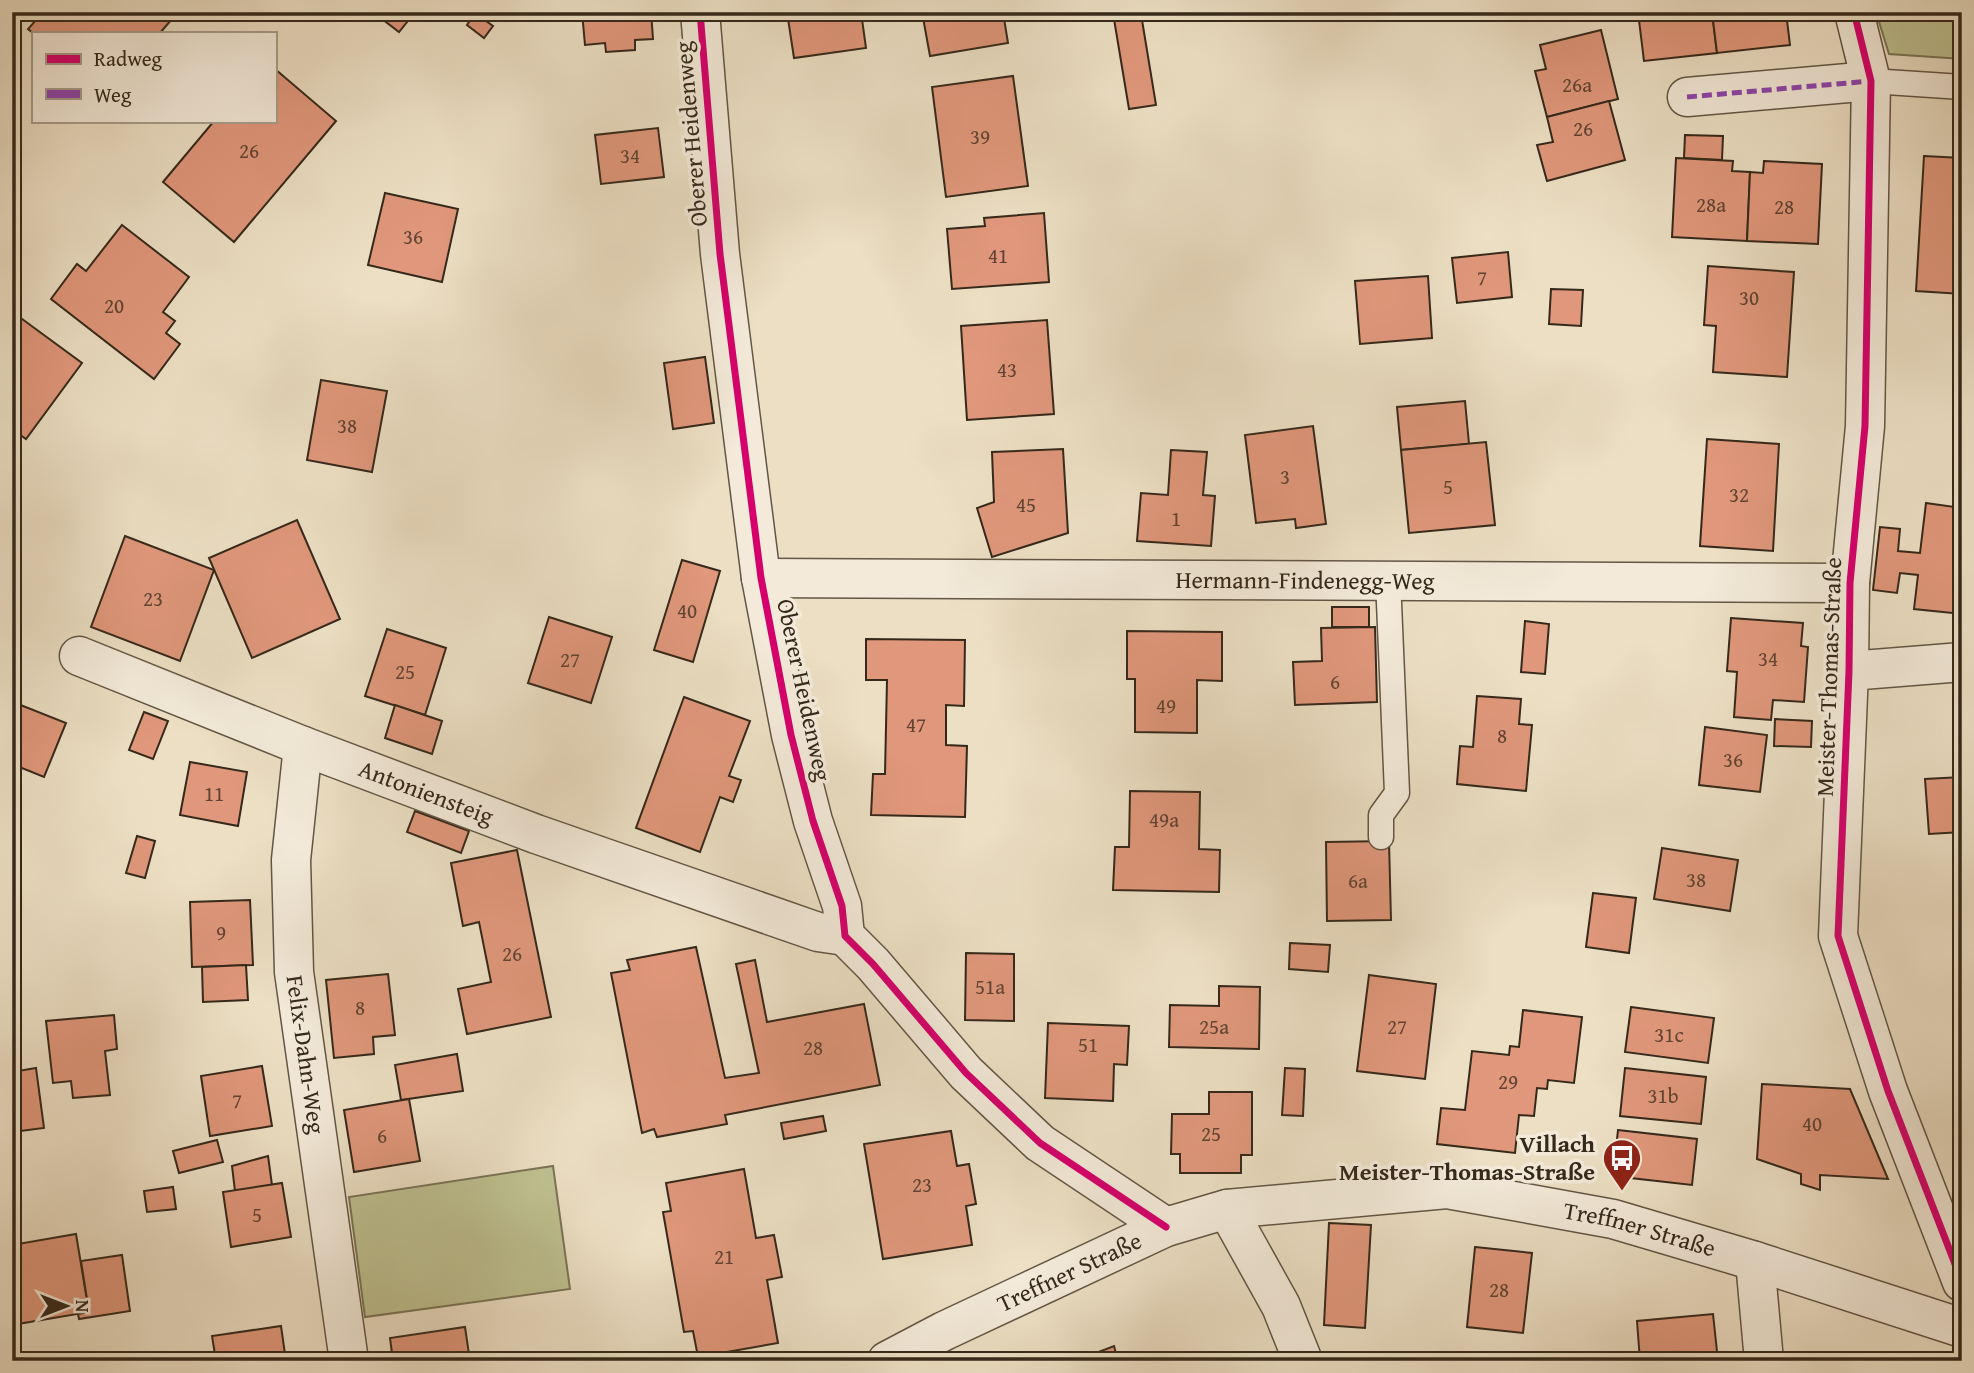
<svg xmlns="http://www.w3.org/2000/svg" width="1974" height="1373" font-family="'Gentium Book Plus',serif">
	<rect width="100%" height="100%" fill="#ecdfc4"/>
	<filter id="stains"><feTurbulence type="fractalNoise" baseFrequency=".00286" numOctaves="4"/><feColorMatrix values="0 0 0 0 .2 0 0 0 0 .09 0 0 0 0 .02 0 0 0 .5 -.17"/></filter>
	<radialGradient id="worn" r=".72"><stop offset=".6" stop-color="#630" stop-opacity="0"/><stop offset="1" stop-color="#630" stop-opacity=".3"/></radialGradient>
	<g fill="#bec090" stroke="#7a7456" stroke-width="2">
		<polygon points="1876,12 1962,12 1962,59 1889,54"/>
		<polygon points="553,1166 570,1289 365,1317 349,1197"/>
	</g>
	<g fill="#e0977b" stroke="#35291b" stroke-width="2">
		<polygon points="43,12 178,12 160,33 33,33 28,29"/>
		<polygon points="373,12 415,12 399,32"/>
		<polygon points="582,12 651,12 653,39 635,40 635,50 606,52 605,43 585,45"/>
		<polygon points="787,12 861,12 866,48 794,58"/>
		<polygon points="922,12 1003,12 1008,43 930,56"/>
		<polygon points="1034,12 1065,12 1035,17"/>
		<polygon points="1638,12 1712,12 1717,53 1644,61"/>
		<polygon points="1712,12 1786,12 1790,45 1717,53"/>
		<polygon points="475,13 493,26 484,38 467,25"/>
		<polygon points="1141,14 1156,105 1129,109 1114,19"/>
		<polygon points="1601,30 1618,99 1547,117 1535,71 1546,69 1540,45"/>
		<polygon points="275,69 336,121 234,242 163,182 214,121 275,121"/>
		<polygon points="1013,76 1028,186 946,197 932,87"/>
		<polygon points="1609,101 1625,160 1547,181 1537,145 1553,142 1547,117"/>
		<polygon points="658,128 664,177 601,184 595,135"/>
		<polygon points="1685,135 1723,136 1722,160 1684,158"/>
		<polygon points="1924,156 1962,158 1962,294 1916,291"/>
		<polygon points="1676,158 1733,161 1732,171 1750,172 1747,241 1672,237"/>
		<polygon points="1764,161 1822,164 1818,244 1747,241 1750,172 1763,173"/>
		<polygon points="385,193 458,209 442,282 368,265"/>
		<polygon points="1044,213 1049,282 952,289 947,229 985,226 984,218"/>
		<polygon points="122,225 189,277 163,312 175,321 166,333 180,344 154,379 51,299 77,264 86,271"/>
		<polygon points="1508,252 1512,297 1457,303 1452,258"/>
		<polygon points="1708,266 1794,272 1787,377 1713,372 1716,326 1704,325"/>
		<polygon points="1428,276 1432,338 1360,344 1355,281"/>
		<polygon points="1551,289 1583,290 1581,326 1549,324"/>
		<polygon points="18,316 82,363 26,439 12,429 12,324"/>
		<polygon points="1047,320 1054,414 967,420 961,326"/>
		<polygon points="705,357 714,423 673,429 664,363"/>
		<polygon points="321,380 387,391 372,472 307,460"/>
		<polygon points="1465,401 1469,444 1401,450 1397,407"/>
		<polygon points="1313,426 1326,524 1296,528 1295,519 1256,523 1245,435"/>
		<polygon points="1707,439 1779,444 1773,551 1700,546"/>
		<polygon points="1486,442 1495,525 1409,533 1401,450"/>
		<polygon points="1063,449 1068,533 992,557 977,508 994,502 992,452"/>
		<polygon points="1171,450 1207,452 1203,495 1215,496 1211,546 1137,541 1141,493 1168,495"/>
		<polygon points="1926,503 1962,508 1962,614 1914,609 1918,575 1900,573 1897,593 1873,590 1880,527 1900,529 1898,551 1920,553"/>
		<polygon points="297,520 340,619 252,658 209,558"/>
		<polygon points="125,536 214,570 180,661 91,627"/>
		<polygon points="682,560 720,571 693,662 654,650"/>
		<rect x="1332" y="607" width="37" height="20"/>
		<polygon points="549,617 612,637 591,703 528,683"/>
		<polygon points="1731,618 1803,623 1801,646 1808,647 1804,702 1773,700 1771,720 1734,717 1737,672 1727,671"/>
		<polygon points="1525,621 1549,624 1545,674 1521,672"/>
		<polygon points="1375,627 1377,702 1295,705 1293,662 1322,661 1321,628"/>
		<polygon points="387,629 446,648 425,715 365,696"/>
		<polygon points="1127,631 1222,632 1222,681 1197,680 1197,733 1135,732 1135,679 1127,679"/>
		<polygon points="866,639 965,640 964,706 946,705 946,745 967,746 965,817 871,815 873,774 885,774 887,680 866,680"/>
		<polygon points="1477,696 1521,699 1519,724 1532,725 1526,791 1457,784 1460,746 1473,747"/>
		<polygon points="684,697 750,721 729,776 741,780 733,802 720,797 700,852 636,828"/>
		<polygon points="18,704 66,723 44,777 12,764 12,717"/>
		<polygon points="395,705 442,721 432,754 385,738"/>
		<polygon points="144,712 168,721 153,759 129,750"/>
		<polygon points="1775,719 1812,721 1811,747 1774,746"/>
		<polygon points="1705,727 1767,735 1760,792 1699,785"/>
		<polygon points="190,762 247,772 238,826 180,815"/>
		<polygon points="1962,777 1962,832 1929,834 1925,779"/>
		<polygon points="1130,791 1200,792 1199,849 1220,850 1219,892 1113,890 1115,847 1129,847"/>
		<polygon points="415,811 469,831 461,853 407,832"/>
		<polygon points="137,836 155,841 145,878 126,873"/>
		<polygon points="1389,841 1391,920 1327,921 1326,842"/>
		<polygon points="1662,848 1738,860 1730,911 1654,899"/>
		<polygon points="517,850 551,1017 467,1034 458,989 491,982 479,922 463,926 451,863"/>
		<polygon points="1593,893 1636,898 1629,953 1586,947"/>
		<polygon points="250,900 253,965 192,967 190,902"/>
		<polygon points="1290,943 1330,945 1328,972 1289,969"/>
		<polygon points="696,947 725,1078 759,1073 736,964 755,960 767,1022 864,1004 880,1085 725,1115 727,1124 657,1137 654,1129 642,1133 611,973 630,970 627,960"/>
		<polygon points="966,953 1014,954 1014,1021 965,1020"/>
		<polygon points="246,965 248,1000 203,1002 202,967"/>
		<polygon points="388,974 395,1035 373,1037 374,1054 334,1058 326,980"/>
		<polygon points="1369,975 1436,984 1425,1079 1357,1071"/>
		<polygon points="1219,986 1260,987 1259,1049 1169,1047 1170,1005 1219,1006"/>
		<polygon points="1631,1007 1714,1018 1708,1063 1625,1052"/>
		<polygon points="1523,1010 1582,1017 1574,1083 1548,1080 1547,1089 1537,1088 1534,1116 1519,1115 1515,1153 1437,1144 1441,1108 1465,1110 1472,1051 1509,1055 1510,1046 1519,1047"/>
		<polygon points="114,1015 117,1049 105,1051 110,1095 73,1098 71,1081 53,1083 46,1021"/>
		<polygon points="1048,1023 1129,1026 1127,1065 1114,1064 1113,1101 1045,1098"/>
		<polygon points="457,1054 463,1091 401,1100 395,1065"/>
		<polygon points="262,1066 272,1126 210,1136 201,1076"/>
		<polygon points="36,1068 44,1128 12,1132 12,1072"/>
		<polygon points="1285,1068 1305,1069 1303,1116 1282,1115"/>
		<polygon points="1625,1068 1706,1077 1701,1124 1620,1116"/>
		<polygon points="1762,1084 1850,1089 1888,1179 1820,1175 1820,1190 1801,1184 1801,1174 1757,1159"/>
		<polygon points="1209,1092 1252,1092 1252,1155 1241,1155 1241,1173 1180,1173 1180,1154 1171,1154 1172,1114 1209,1114"/>
		<polygon points="409,1099 420,1161 354,1172 344,1110"/>
		<polygon points="823,1116 826,1131 784,1139 781,1123"/>
		<polygon points="1618,1130 1697,1139 1692,1185 1613,1176"/>
		<polygon points="951,1131 957,1166 969,1164 976,1204 966,1206 972,1245 883,1259 864,1144"/>
		<polygon points="217,1140 223,1162 179,1173 173,1151"/>
		<polygon points="268,1156 272,1185 235,1191 232,1166"/>
		<polygon points="744,1169 756,1238 774,1235 782,1277 767,1280 778,1343 698,1357 693,1331 684,1332 663,1212 671,1211 666,1183"/>
		<polygon points="282,1183 291,1237 231,1247 223,1192"/>
		<polygon points="173,1187 176,1209 147,1212 144,1191"/>
		<polygon points="1329,1223 1371,1225 1365,1328 1324,1325"/>
		<polygon points="76,1234 89,1312 12,1325 12,1245"/>
		<polygon points="1475,1247 1532,1253 1523,1333 1467,1327"/>
		<polygon points="122,1255 130,1311 79,1319 78,1314 89,1312 81,1261"/>
		<polygon points="1713,1314 1718,1361 1640,1361 1637,1321"/>
		<polygon points="281,1326 286,1361 216,1361 212,1336"/>
		<polygon points="465,1327 470,1361 393,1361 390,1338"/>
		<polygon points="1114,1346 1118,1361 1075,1361"/>
	</g>
	<g fill="none" stroke-linecap="round" stroke-linejoin="round">
		<g stroke="#635645" stroke-width="27">
			<g id="service">
				<polyline points="1871,81 1962,87"/>
				<polyline points="1381,837 1381,815 1397,793 1388,579"/>
			</g>
		</g>
		<g stroke="#635645" stroke-width="41">
			<g id="minor">
				<polyline points="700,12 720,254 761,578 791,735 813,821 842,906 845,936 873,964 966,1073 1040,1143 1166,1227"/>
				<polyline points="1854,12 1871,81 1865,426 1850,583 1849,671 1838,936 1888,1091 1962,1282"/>
				<polyline points="1687,97 1871,81"/>
				<path id="s1" d="M 761,578 L 1850,583"/>
				<path id="s2" d="M 79,656 L 303,746 L 536,834 L 818,932 L 845,936"/>
				<polyline points="1849,671 1962,662"/>
				<path id="s3" d="M 303,746 L 291,860 L 294,972 L 349,1361"/>
				<polyline points="1227,1209 1281,1306 1303,1361"/>
				<polyline points="1755,1261 1764,1361"/>
				<path id="s4" d="M 887,1361 L 944,1331 L 1166,1227 L 1227,1209 L 1447,1189 L 1613,1219 L 1755,1261 L 1962,1328"/>
			</g>
		</g>
		<use href="#service" stroke="#f3ead9" stroke-width="24"/>
		<use href="#minor" stroke="#f3ead9" stroke-width="38"/>
		<polyline stroke="#8e44ad" stroke-width="5" stroke-dasharray="10 5" stroke-linecap="butt" points="1687,97 1871,81"/>
		<g stroke="#f3ead9" stroke-width="11">
			<g id="cycleway">
				<polyline points="700,12 720,254 761,578 791,735 813,821 842,906 845,936 873,964 966,1073 1040,1143 1166,1227"/>
				<polyline points="1854,12 1871,81 1865,426 1850,583 1849,671 1838,936 1888,1091 1962,1282"/>
			</g>
		</g>
		<use href="#cycleway" stroke="#d6006c" stroke-width="7"/>
	</g>
	<defs>
		<g id="bus-pin" transform="scale(2.0125)"><path d="M0 17L-7.5 6A9.5 9.5 0 1 1 7.5 6Z" fill="#8f2418" stroke="#f3ead9"/><path d="M-5-6H5V4H4V6H2V4H-2V6H-4V4H-5ZM-3.5-4V0h7V-4ZM-3.5 1.2v1.5H-2V1.2ZM2 1.2v1.5H3.5V1.2Z" fill="#fff"/></g>
	</defs>
	<g fill-rule="evenodd">
		<use href="#bus-pin" x="1622" y="1158"/>
	</g>
	<g text-anchor="middle" stroke-width="7" stroke-linejoin="round" paint-order="stroke">
		<g font-size="21" fill="#604433">
			<text x="1577" y="92">26a</text>
			<text x="1583" y="136">26</text>
			<text x="980" y="144">39</text>
			<text x="249" y="158">26</text>
			<text x="630" y="163">34</text>
			<text x="1711" y="212">28a</text>
			<text x="1784" y="214">28</text>
			<text x="413" y="244">36</text>
			<text x="998" y="263">41</text>
			<text x="1482" y="285">7</text>
			<text x="1749" y="305">30</text>
			<text x="114" y="313">20</text>
			<text x="1007" y="377">43</text>
			<text x="347" y="433">38</text>
			<text x="1285" y="484">3</text>
			<text x="1448" y="494">5</text>
			<text x="1739" y="502">32</text>
			<text x="1026" y="512">45</text>
			<text x="1176" y="526">1</text>
			<text x="153" y="606">23</text>
			<text x="687" y="618">40</text>
			<text x="1768" y="666">34</text>
			<text x="570" y="667">27</text>
			<text x="405" y="679">25</text>
			<text x="1335" y="689">6</text>
			<text x="1166" y="713">49</text>
			<text x="916" y="732">47</text>
			<text x="1502" y="743">8</text>
			<text x="1733" y="767">36</text>
			<text x="214" y="801">11</text>
			<text x="1164" y="827">49a</text>
			<text x="1696" y="887">38</text>
			<text x="1358" y="888">6a</text>
			<text x="221" y="940">9</text>
			<text x="512" y="961">26</text>
			<text x="990" y="994">51a</text>
			<text x="360" y="1015">8</text>
			<text x="1214" y="1034">25a</text>
			<text x="1397" y="1034">27</text>
			<text x="1669" y="1042">31c</text>
			<text x="1088" y="1052">51</text>
			<text x="813" y="1055">28</text>
			<text x="1508" y="1089">29</text>
			<text x="1663" y="1103">31b</text>
			<text x="237" y="1108">7</text>
			<text x="1812" y="1131">40</text>
			<text x="1211" y="1141">25</text>
			<text x="382" y="1143">6</text>
			<text x="922" y="1192">23</text>
			<text x="257" y="1222">5</text>
			<text x="724" y="1264">21</text>
			<text x="1499" y="1297">28</text>
		</g>
		<g font-size="24" fill="#35291b" stroke="#f3ead9">
			<text transform="translate(691 134) rotate(-95)" y="8">Oberer Heidenweg</text>
			<text dy="8" stroke="none"><textPath href="#s1" startOffset="544">Hermann-Findenegg-Weg</textPath></text>
			<text transform="translate(1829 677) rotate(-88)" y="8">Meister-Thomas-Straße</text>
			<text transform="translate(804 690) rotate(78)" y="8">Oberer Heidenweg</text>
			<text dy="8" stroke="none"><textPath href="#s2" startOffset="373">Antoniensteig</textPath></text>
			<text dy="8" stroke="none"><textPath href="#s3" startOffset="310">Felix-Dahn-Weg</textPath></text>
			<text dy="8" stroke="none"><textPath href="#s4" startOffset="791">Treffner Straße</textPath></text>
			<text dy="8" stroke="none"><textPath href="#s4" startOffset="203">Treffner Straße</textPath></text>
		</g>
		<g font-size="24" font-weight="bold" fill="#35291b" stroke="#f3ead9" text-anchor="end">
			<text x="1595" y="1152">Villach<tspan x="1595" dy="28">Meister-Thomas-Straße</tspan></text>
		</g>
	</g>
	<rect width="1974" height="1373" fill="none" stroke="#ecdfc4" stroke-width="42"/>
	<rect x="14" y="14" width="1946" height="1345" fill="none" stroke="#35291b" stroke-width="3.5"/>
	<rect x="21" y="21" width="1932" height="1331" fill="none" stroke="#35291b" stroke-width="2"/>
	<rect x="32" y="32" width="245" height="91" fill="#f3ead9" stroke="#a79d8d" stroke-width="2"/>
	<rect x="46" y="54" width="35" height="10" fill="#d6006c" stroke="#a79d8d" stroke-width="2"/>
	<text x="94" y="66" font-size="21" fill="#35291b">Radweg</text>
	<rect x="46" y="89" width="35" height="10" fill="#8e44ad" stroke="#a79d8d" stroke-width="2"/>
	<text x="94" y="102" font-size="21" fill="#35291b">Weg</text>
	<g transform="translate(66 1306) rotate(90)" stroke="#f3ead9" stroke-width="5" paint-order="stroke">
	<path d="M0-5L12 26L0 18L-12 26Z" fill="#35291b"/>
	<text y="-10" font-size="19" font-weight="bold" text-anchor="middle" fill="#35291b">N</text>
	</g>
	<rect width="100%" height="100%" filter="url(#stains)"/>
	<rect width="100%" height="100%" fill="url(#worn)"/>
</svg>
